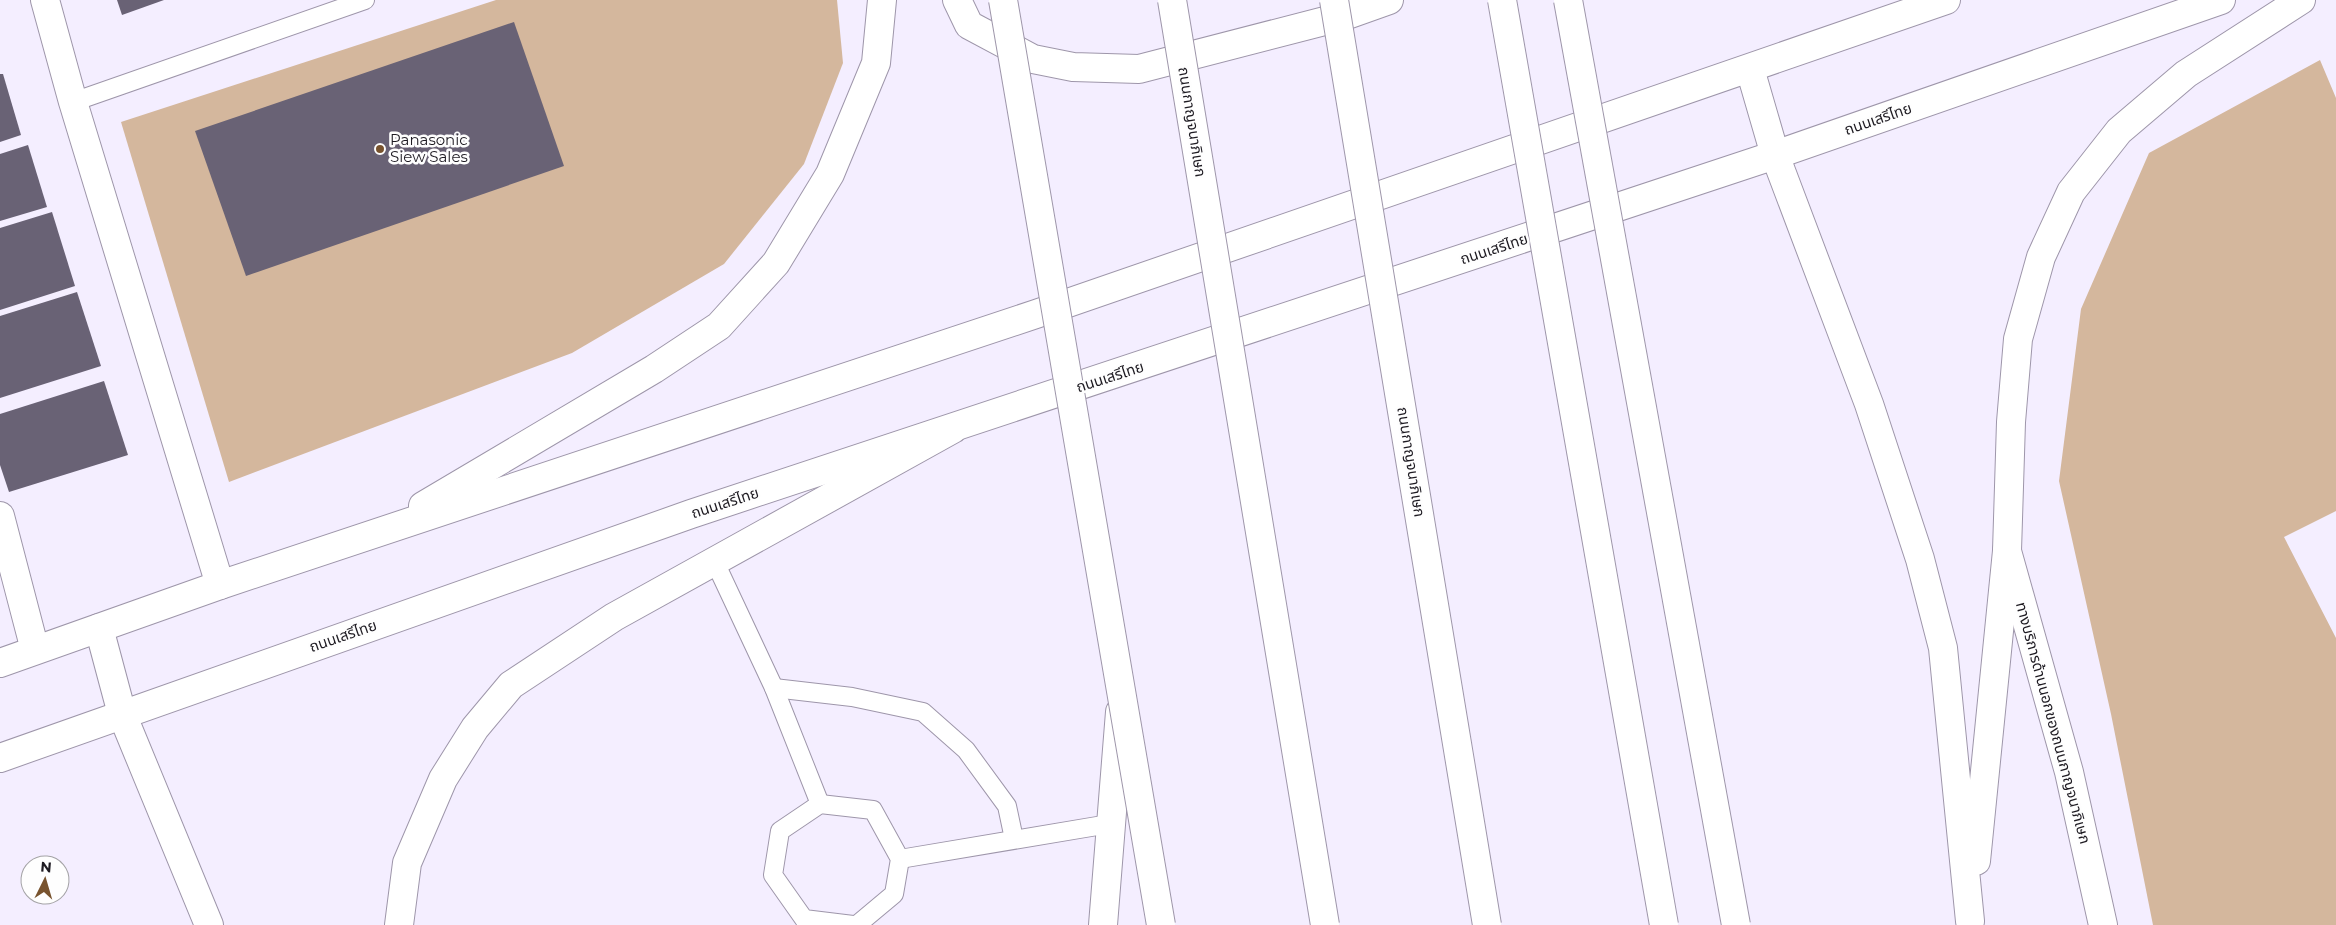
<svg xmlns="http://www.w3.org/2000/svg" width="2336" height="925" font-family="Montserrat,'Noto Sans Thai',sans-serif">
	<rect width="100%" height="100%" fill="#f4eeff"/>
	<g fill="#d4b79d">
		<polygon points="496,0 837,0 843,63 804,164 724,264 572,353 229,482 121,122"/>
		<polygon points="2320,60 2336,98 2336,511 2284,537 2336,638 2336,925 2153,925 2111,714 2059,481 2081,309 2149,153"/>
	</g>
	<g fill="#696275">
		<polygon points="117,0 164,0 122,15"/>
		<polygon points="514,22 564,166 246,276 195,131"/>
		<polygon points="0,74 3,74 21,135 0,142"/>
		<polygon points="28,145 47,207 0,221 0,154"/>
		<polygon points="52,212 75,286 0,310 0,228"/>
		<polygon points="77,292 101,366 0,398 0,316"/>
		<polygon points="104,381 128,455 9,492 0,465 0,414"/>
	</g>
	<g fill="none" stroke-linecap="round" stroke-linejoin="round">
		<g stroke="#9e96aa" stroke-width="20">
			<g id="service">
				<polyline points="73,102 365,0"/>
				<polyline points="714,560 774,688 820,804"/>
				<polyline points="774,688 852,697 923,712 966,750 1007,806 1014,839"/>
				<polyline points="900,859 1109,824"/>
				<polyline points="853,925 804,919 773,875 780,831 820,804 873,810 900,859 894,894 857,925"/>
			</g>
		</g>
		<g stroke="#9e96aa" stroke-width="30">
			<g id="minor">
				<polyline points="45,0 73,102 220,585"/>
				<polyline points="0,516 35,650"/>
			</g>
		</g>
		<g stroke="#9e96aa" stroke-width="30">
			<g id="secondary">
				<polyline points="957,0 969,25 1033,59 1073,67 1139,69 1344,16 1389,0"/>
				<polyline points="423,506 654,369 719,326 776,263 830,174 876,63 882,0"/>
				<polyline points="0,663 220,585 1036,314 1946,0"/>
				<polyline points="0,758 691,514 1775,155 2221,0"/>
				<polyline points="2103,925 2069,772 2007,551 2011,422 2018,339 2041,257 2071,192 2119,131 2186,74 2301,0"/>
			</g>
		</g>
		<g stroke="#9e96aa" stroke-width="30">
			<g id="motorway">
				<polyline points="1750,69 1775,155 1869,404 1920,559 1943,648 1970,921"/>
				<polyline points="99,628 122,714 209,925"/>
				<polyline points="1976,861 2007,551"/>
				<polyline points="399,925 407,863 443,779 475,728 511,685 614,617 953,429"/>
				<polyline points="1103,925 1120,712"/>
			</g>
		</g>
		<use href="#service" stroke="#fff" stroke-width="18"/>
		<use href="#minor" stroke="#fff" stroke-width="28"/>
		<use href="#secondary" stroke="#fff" stroke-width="28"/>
		<use href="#motorway" stroke="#fff" stroke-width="28"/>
		<g stroke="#9e96aa" stroke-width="30" stroke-linecap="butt">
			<g id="motorway-bridge">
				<polyline points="1003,0 1161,925"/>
				<polyline points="1172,0 1325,925"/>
				<polyline points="1334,0 1487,925"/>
				<polyline points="1502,0 1664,925"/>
				<polyline points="1568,0 1736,925"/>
			</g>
		</g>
		<use href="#motorway-bridge" stroke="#fff" stroke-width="28"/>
	</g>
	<circle fill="#78532e" stroke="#fefefe" stroke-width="2" cx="380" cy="149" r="5"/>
	<g text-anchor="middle" stroke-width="5" stroke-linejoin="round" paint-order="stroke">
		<g font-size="15" fill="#1e1b22" stroke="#fefefe">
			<text transform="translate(1878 119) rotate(-19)" y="5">ถนนเสรีไทย</text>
			<text transform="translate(1192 122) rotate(81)" y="5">ถนนกาญจนาภิเษก</text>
			<text transform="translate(1494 249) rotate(-18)" y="5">ถนนเสรีไทย</text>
			<text transform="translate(1110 377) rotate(-18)" y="5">ถนนเสรีไทย</text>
			<text transform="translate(1411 462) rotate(81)" y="5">ถนนกาญจนาภิเษก</text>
			<text transform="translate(725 503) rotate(-18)" y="5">ถนนเสรีไทย</text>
			<text transform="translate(343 636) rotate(-19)" y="5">ถนนเสรีไทย</text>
			<text transform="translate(2053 723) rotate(75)" y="5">ทางบริการด้านนอกของถนนกาญจนาภิเษก</text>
		</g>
		<g font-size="15" fill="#1e1b22" stroke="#fefefe" text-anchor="start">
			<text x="390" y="145">Panasonic<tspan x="390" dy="17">Siew Sales</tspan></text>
		</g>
	</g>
	<g transform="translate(45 880) rotate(5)"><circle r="24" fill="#fefefe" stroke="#a4a3a6"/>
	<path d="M0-4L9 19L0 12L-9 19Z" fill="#78532e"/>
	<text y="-8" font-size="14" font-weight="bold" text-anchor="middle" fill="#1e1b22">N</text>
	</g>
</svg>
